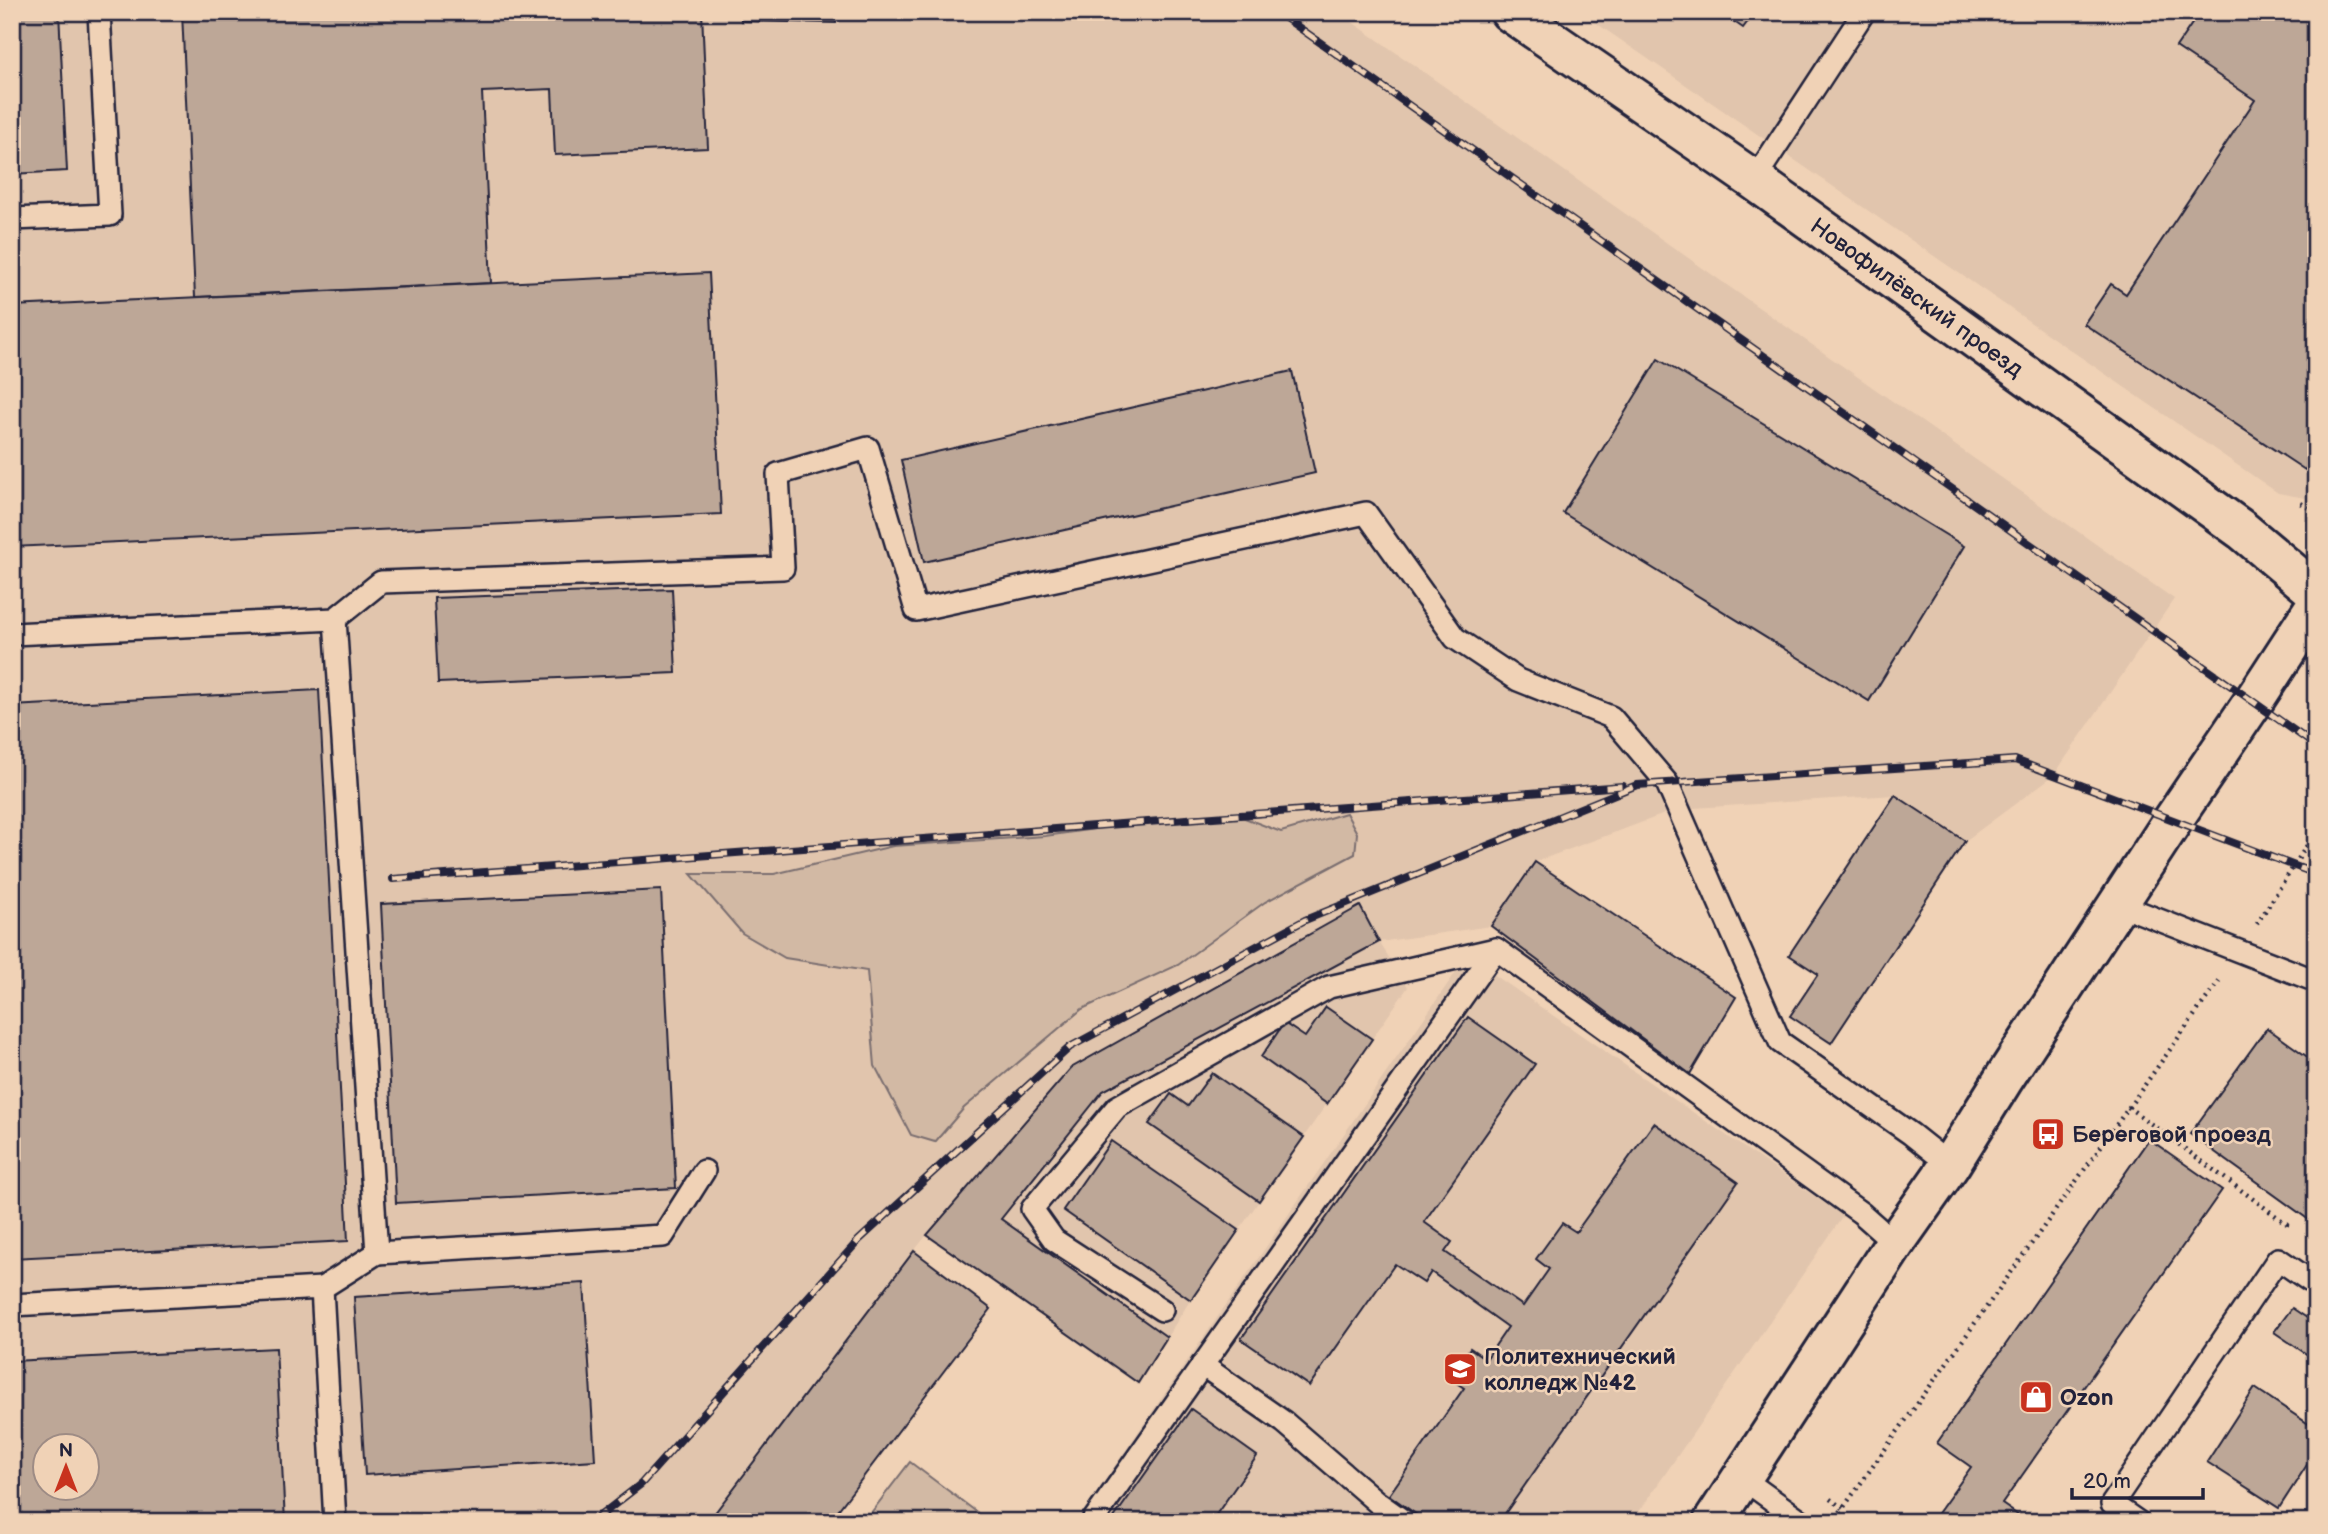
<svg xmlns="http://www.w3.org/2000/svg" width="2328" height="1534" font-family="'Balsamiq Sans',sans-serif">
	<rect width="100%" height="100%" fill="#f0d2b6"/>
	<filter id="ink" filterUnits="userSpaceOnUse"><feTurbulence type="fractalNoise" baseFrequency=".0143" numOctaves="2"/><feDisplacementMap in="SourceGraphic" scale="14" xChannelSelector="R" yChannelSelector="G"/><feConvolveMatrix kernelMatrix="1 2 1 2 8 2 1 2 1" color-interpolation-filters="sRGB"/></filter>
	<g filter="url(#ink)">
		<g fill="#e1c5ad" fill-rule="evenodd">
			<path d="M 12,12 L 1338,12 L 2174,599 L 2054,775 L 1965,841 L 1895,795 L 1678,809 L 1535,862 L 1491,926 L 1379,942 L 1408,987 L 1191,1299 L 1138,1383 L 926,1236 L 914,1251 L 829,1522 L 12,1522 ZM 46,1446 L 88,1446 L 88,1488 L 46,1488 Z"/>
			<polygon points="1580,12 2316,12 2316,500 2278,493"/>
			<polygon points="1467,956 1843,1216 1632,1522 1076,1522"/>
		</g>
		<g fill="#d2b9a4" stroke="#7a6e70" stroke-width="2">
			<polygon points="1346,813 1357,833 1355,854 1265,902 1178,965 1082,1009 964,1108 935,1142 911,1135 875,1066 867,971 785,958 742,933 691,874 774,874 893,846 1045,836 1194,815 1237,815 1281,832"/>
			<polygon points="910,1462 990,1522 864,1522"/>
		</g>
		<g fill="#bda797" stroke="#22223b" stroke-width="2" fill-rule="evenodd">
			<polygon points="12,12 59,12 67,171 12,174"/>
			<polygon points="182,12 702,12 708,148 555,155 552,89 482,92 491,283 195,297"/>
			<polygon points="741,12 836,12 836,23 741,21"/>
			<polygon points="1720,12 1755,12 1743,28"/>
			<polygon points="2200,12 2316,12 2316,455 2305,470 2084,324 2111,284 2126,294 2255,100 2176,47"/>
			<polygon points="709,273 721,514 12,547 12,306"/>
			<polygon points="1658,359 1964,546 1869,701 1563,513"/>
			<polygon points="1292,371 1315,473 924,562 901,460"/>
			<polygon points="672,589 676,673 438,683 434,598"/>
			<polygon points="319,690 348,1241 12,1258 12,706"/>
			<polygon points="1895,795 1965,841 1831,1043 1790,1016 1818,974 1789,955"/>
			<polygon points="1535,862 1736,997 1690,1074 1491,926"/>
			<polygon points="661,890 676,1188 396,1203 381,904"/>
			<polygon points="1360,906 1379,942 1103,1091 1001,1219 1167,1337 1138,1383 927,1235 1071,1068"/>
			<polygon points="1326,1007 1372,1039 1327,1104 1261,1057 1284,1023 1305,1037"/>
			<polygon points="1468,1017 1535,1064 1424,1222 1452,1242 1445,1252 1523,1306 1549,1269 1536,1259 1562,1223 1576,1232 1654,1123 1738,1182 1499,1522 1427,1522 1389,1495 1464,1388 1449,1378 1470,1348 1486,1359 1508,1327 1431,1272 1424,1283 1395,1264 1309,1386 1241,1339"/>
			<polygon points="2267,1028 2316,1063 2316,1225 2190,1134"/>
			<polygon points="1212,1073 1304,1137 1259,1201 1149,1124 1171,1094 1188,1106"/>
			<polygon points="2149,1139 2222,1190 2002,1504 2028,1522 1939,1522 1934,1519 1971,1467 1937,1443"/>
			<polygon points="1111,1141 1239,1230 1191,1300 1063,1210"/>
			<polygon points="914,1251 991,1309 829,1522 708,1522"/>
			<polygon points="584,1283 595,1460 365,1475 354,1297"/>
			<polygon points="2292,1308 2316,1324 2316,1343 2308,1355 2274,1332"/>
			<path d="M 276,1348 L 285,1522 L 12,1522 L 12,1361 ZM 46,1446 L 88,1446 L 88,1488 L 46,1488 Z"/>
			<polygon points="2255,1388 2316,1429 2316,1451 2279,1508 2207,1462"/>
			<polygon points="1191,1409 1257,1456 1211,1522 1111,1522"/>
			<polygon points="1376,1515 1386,1522 1371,1522"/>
		</g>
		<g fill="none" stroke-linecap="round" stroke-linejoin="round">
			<g stroke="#22223b" stroke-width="26">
				<g id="lane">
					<polyline points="1754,180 1864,12"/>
					<polyline points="12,219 110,215 99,12"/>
					<polyline points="335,619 381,582 783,568 778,474 868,448 916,610 1366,513 1455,638 1518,680 1611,717 1667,783 1780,1042 1911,1134 1950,1165"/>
					<polyline points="12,634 335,619 377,1253 663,1236 704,1171"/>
					<polyline points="2118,904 2316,981"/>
					<polyline points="322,1288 377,1253"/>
					<polyline points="12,1305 322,1288 335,1522"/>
					<polyline points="1162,1310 1054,1240 1032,1209 1117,1107 1329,987 1496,949 1861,1213 1895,1243"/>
					<polyline points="1202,1365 1284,1422 1378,1503 1405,1522"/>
					<polyline points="1742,1478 1803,1522"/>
					<polyline points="1092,1522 1496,949"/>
					<polyline points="2138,1522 2112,1504 2278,1259 2316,1285"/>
				</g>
			</g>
			<g stroke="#22223b" stroke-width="44">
				<g id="secondary">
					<path id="s1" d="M 1510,12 L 1754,180 L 2242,530 L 2316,592"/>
					<polyline points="1713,1522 1895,1243 1950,1165 2003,1080 2173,820 2253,702 2316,605"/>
				</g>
			</g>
			<g stroke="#22223b" stroke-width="4.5" stroke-dasharray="2 5" stroke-linecap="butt">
				<polyline points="2301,503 2316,513"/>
				<polyline points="2257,924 2316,831"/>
				<polyline points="2128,1107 2287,1224 2285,1229"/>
				<polyline points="1830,1499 1843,1508"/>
				<polyline points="1836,1518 2221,978"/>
			</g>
			<use href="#lane" stroke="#f0d2b6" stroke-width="21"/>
			<use href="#secondary" stroke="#f0d2b6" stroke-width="38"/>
			<g stroke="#22223b" stroke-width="8">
				<g id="rail">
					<polyline points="1277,12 2316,746"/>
					<polyline points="393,879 1623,786"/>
					<polyline points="592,1522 641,1484 859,1240 1070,1047 1305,920 1637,785 2015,760 2316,874"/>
				</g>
			</g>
			<use href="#rail" stroke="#f0d2b6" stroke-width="5" stroke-dasharray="16" stroke-linecap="butt"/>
		</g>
	</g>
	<defs>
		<g id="bus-square" transform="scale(1.75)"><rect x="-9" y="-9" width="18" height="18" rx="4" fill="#c8321e" stroke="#f0d2b6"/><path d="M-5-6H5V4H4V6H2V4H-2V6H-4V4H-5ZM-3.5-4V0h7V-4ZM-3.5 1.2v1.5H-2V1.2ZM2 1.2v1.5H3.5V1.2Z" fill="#fff"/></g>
		<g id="university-square" transform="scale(1.75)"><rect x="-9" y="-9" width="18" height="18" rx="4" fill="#c8321e" stroke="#f0d2b6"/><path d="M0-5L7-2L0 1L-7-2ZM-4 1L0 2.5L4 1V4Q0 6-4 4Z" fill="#fff"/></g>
		<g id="shop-square" transform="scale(1.75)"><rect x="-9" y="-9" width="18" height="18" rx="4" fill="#c8321e" stroke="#f0d2b6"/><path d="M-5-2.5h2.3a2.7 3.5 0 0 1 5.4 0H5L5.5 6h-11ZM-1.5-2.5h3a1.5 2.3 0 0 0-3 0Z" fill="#fff"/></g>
	</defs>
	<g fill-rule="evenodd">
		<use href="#bus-square" x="2048" y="1134"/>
		<use href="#university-square" x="1460" y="1369"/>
		<use href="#shop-square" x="2036" y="1397"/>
	</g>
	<g text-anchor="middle" stroke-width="5" stroke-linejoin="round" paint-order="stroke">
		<g font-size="23" fill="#22223b" stroke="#f0d2b6">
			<text dy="8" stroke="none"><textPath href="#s1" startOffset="497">Новофилёвский проезд</textPath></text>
		</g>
		<g font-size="23" font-weight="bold" fill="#22223b" stroke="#f0d2b6" text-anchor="start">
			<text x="2072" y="1142">Береговой проезд</text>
			<text x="1484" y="1364">Политехнический<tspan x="1484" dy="26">колледж №42</tspan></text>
			<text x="2060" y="1405">Ozon</text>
		</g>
	</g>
	<rect width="2328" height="1534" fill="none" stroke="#f0d2b6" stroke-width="42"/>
	<rect x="21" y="21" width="2286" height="1492" fill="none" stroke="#22223b" stroke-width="2.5" filter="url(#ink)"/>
	<g transform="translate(66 1467)"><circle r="33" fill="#f0d2b6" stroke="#9e8c85" stroke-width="2"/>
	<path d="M0-5L12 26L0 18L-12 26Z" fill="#c8321e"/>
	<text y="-10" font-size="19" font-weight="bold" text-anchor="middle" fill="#22223b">N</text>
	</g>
	<path d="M2072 1488v10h131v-10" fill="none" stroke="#22223b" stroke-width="3.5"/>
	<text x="2083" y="1488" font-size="21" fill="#22223b" stroke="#f0d2b6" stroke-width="5" paint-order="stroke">20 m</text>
</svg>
